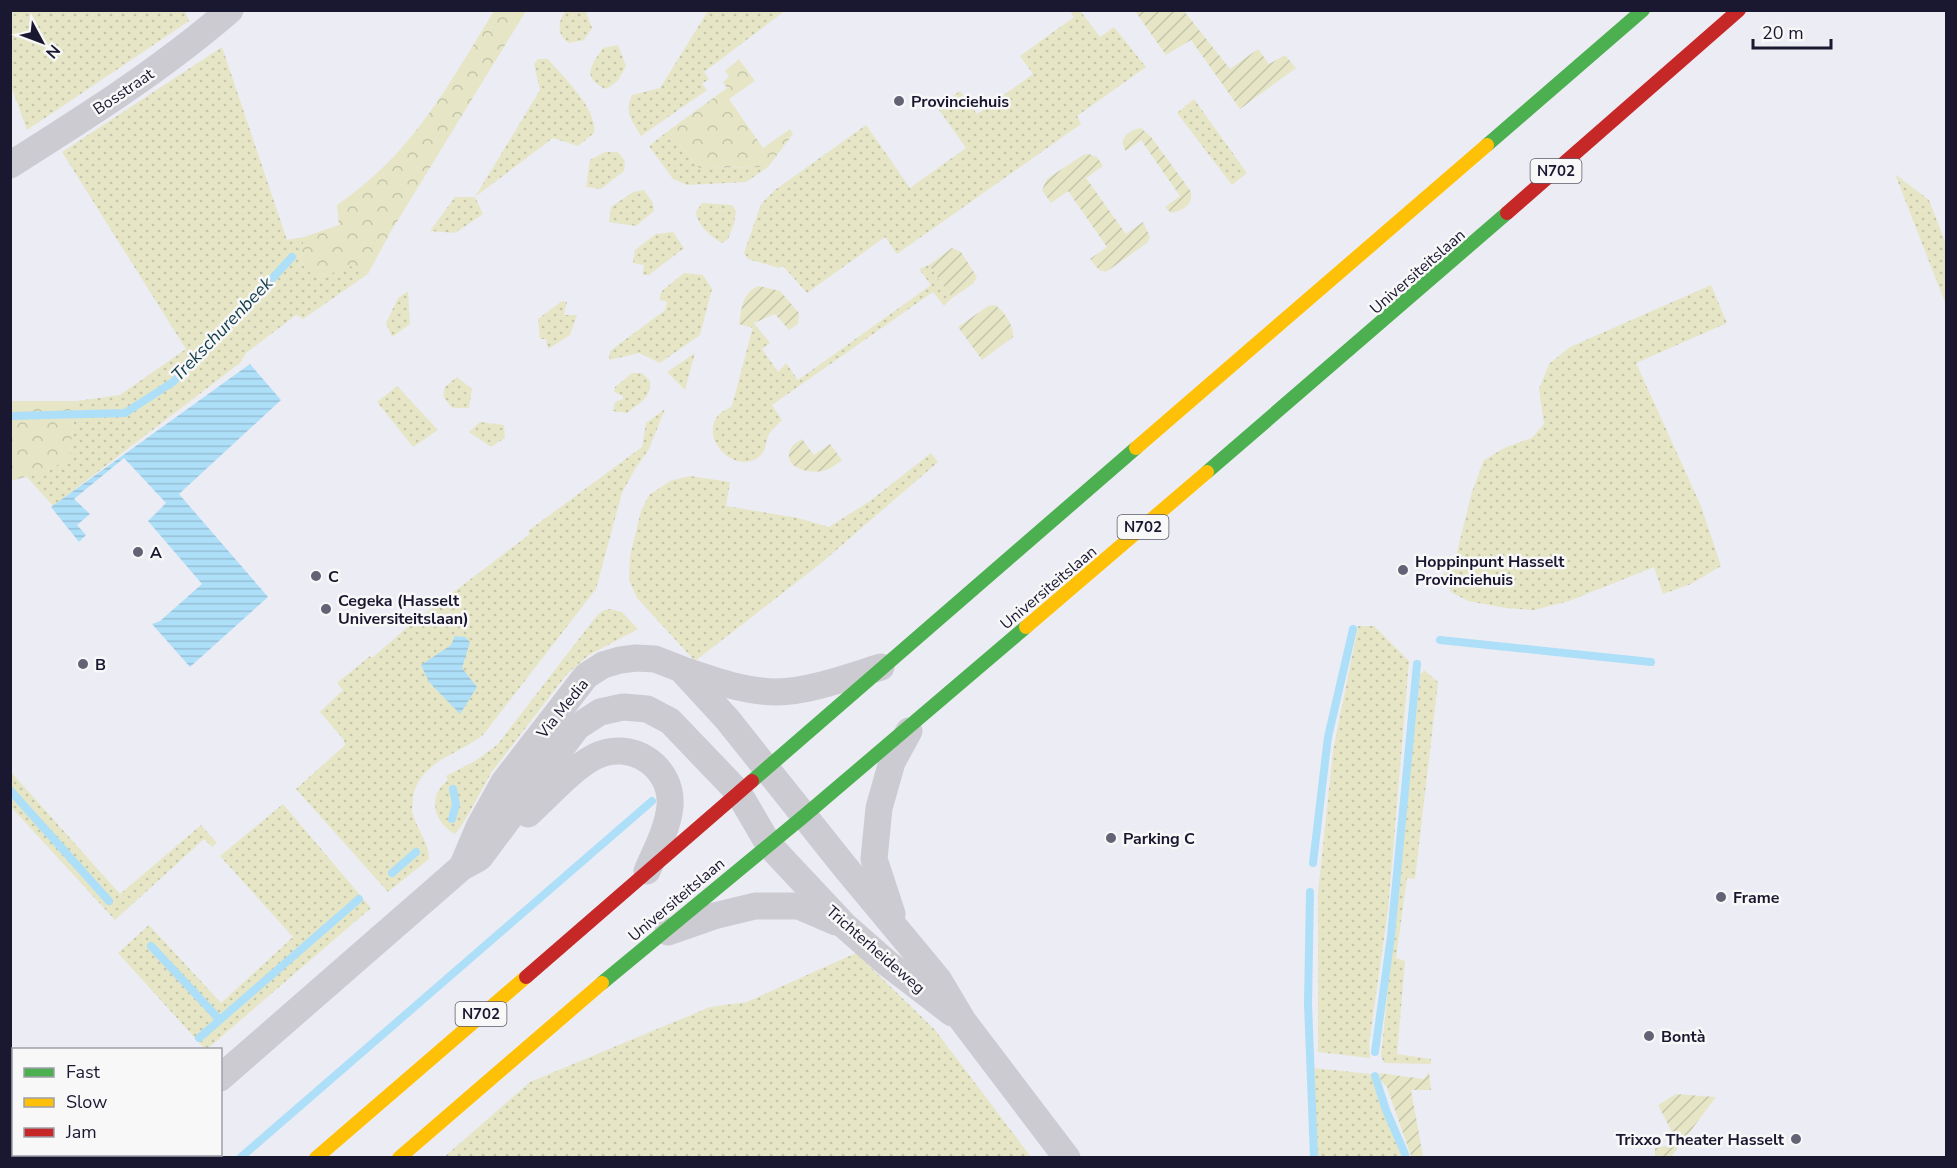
<svg xmlns="http://www.w3.org/2000/svg" width="1957" height="1168" font-family="'Nunito Sans',sans-serif">
	<defs>
		<pattern id="grass-dots" width="8" height="8" patternUnits="userSpaceOnUse" patternTransform="scale(1.5)"><rect width="8" height="8" fill="#e6e6c7"/><path d="M2 2h.1M6 6h.1" fill="none" stroke="#c5c5ab" stroke-width="1.8" stroke-linecap="round"/></pattern>
		<pattern id="forest-crowns" width="20" height="18" patternUnits="userSpaceOnUse" patternTransform="scale(1.5)"><rect width="20" height="18" fill="#e6e6c7"/><path d="M2 6a3 3 0 1 1 6 0M12 15a3 3 0 1 1 6 0" fill="none" stroke="#c5c5ab"/></pattern>
		<pattern id="garden-furrows" width="10" height="10" patternUnits="userSpaceOnUse" patternTransform="scale(1.5)"><rect width="10" height="10" fill="#e6e6c7"/><path d="M-1 1l2-2M0 10L10 0M9 11l2-2" fill="none" stroke="#c5c5ab"/></pattern>
		<pattern id="water-rules" width="6" height="5" patternUnits="userSpaceOnUse" patternTransform="scale(1.5)"><rect width="6" height="5" fill="#aedff8"/><path d="M0 2.5h6" fill="none" stroke="#95bfd5"/></pattern>
	</defs>
	<rect width="100%" height="100%" fill="#ececf4"/>
	<g fill="url(#grass-dots)">
		<polygon points="11,10 185,11 189,21 27,130 11,86"/>
		<path d="M 786,10 L 704,72 L 709,79 L 702,84 L 707,90 L 641,136 C 632,121 624,112 632,95 L 660,88 L 708,11 Z"/>
		<path d="M 565,11 L 586,11 L 592,28 L 584,40 L 569,43 C 556,34 558,23 565,11 Z"/>
		<polygon points="1070,11 1082,11 1081,12 1100,37 1114,27 1146,67 1077,116 1081,124 897,254 885,237 807,293 783,266 779,268 748,259 744,253 761,204 775,190 866,125 910,188 966,148 937,107 960,91 977,114 1033,74 1020,56 1074,17"/>
		<path d="M 618,45 L 626,66 C 620,77 617,85 605,89 C 581,76 591,66 603,48 Z"/>
		<polygon points="222,47 287,240 304,237 300,263 346,264 368,274 303,319 296,315 246,353 240,363 53,506 26,476 50,470 69,456 77,401 120,395 186,349 62,152"/>
		<path d="M 538,59 L 548,59 C 563,77 598,109 594,133 L 578,146 L 553,138 L 475,197 L 483,214 L 455,233 L 430,231 L 455,197 L 475,197 L 540,90 L 534,64 Z"/>
		<polygon points="1194,99 1247,173 1232,185 1177,113"/>
		<polygon points="668,131 699,168 768,167 746,182 687,185 673,179 649,146"/>
		<polygon points="605,152 618,152 625,161 624,171 601,189 586,187 590,160"/>
		<polygon points="1895,174 1929,200 1946,244 1946,305"/>
		<polygon points="644,190 653,203 654,211 636,226 609,222 611,207 633,192"/>
		<path d="M 702,203 L 732,205 L 736,211 L 734,224 L 728,239 L 722,243 C 710,236 697,225 696,212 Z"/>
		<polygon points="673,232 684,248 649,275 643,275 644,265 633,263 635,250 656,234"/>
		<path d="M 929,265 L 952,298 L 944,306 L 933,292 L 772,405 L 782,420 C 778,425 772,429 769,434 C 765,442 767,450 760,456 C 738,476 700,442 717,417 C 720,412 728,409 732,406 L 754,323 L 770,343 L 762,349 L 778,372 L 786,363 L 798,380 L 931,285 L 919,269 Z"/>
		<polygon points="684,273 703,275 712,289 700,335 660,363 639,353 609,360 610,351 665,310 667,302 660,300 660,295 663,290"/>
		<polygon points="1711,285 1727,323 1636,363 1701,506 1721,566 1691,584 1663,594 1654,567 1569,601 1534,610 1506,608 1468,601 1451,592 1443,575 1455,560 1472,492 1484,460 1506,447 1532,438 1544,424 1539,389 1549,364 1570,347"/>
		<polygon points="408,291 410,324 392,337 386,323 398,298"/>
		<polygon points="562,301 567,302 564,315 577,315 570,335 548,349 546,339 540,339 538,319"/>
		<polygon points="695,353 685,390 667,372"/>
		<path d="M 632,373 L 642,373 L 650,381 C 652,398 639,403 627,413 L 613,411 L 615,402 L 623,399 L 623,396 L 614,392 L 615,387 Z"/>
		<polygon points="457,377 472,389 469,408 452,408 443,396 445,387"/>
		<polygon points="397,386 438,430 413,447 377,402"/>
		<path d="M 665,409 L 649,449 L 635,469 L 622,493 L 596,589 L 483,735 C 459,754 418,762 413,798 C 413,802 412,807 412,811 C 416,829 429,841 429,859 L 388,892 L 296,789 L 345,745 L 344,740 L 320,712 L 343,690 L 337,683 L 370,656 L 372,658 L 410,625 L 530,534 L 528,531 L 642,447 L 646,423 Z"/>
		<polygon points="480,422 504,425 505,438 491,447 469,432"/>
		<polygon points="931,453 938,462 820,564 695,661 637,598 629,580 630,556 641,511 649,495 670,481 690,476 730,482 726,506 798,518 829,527 870,501"/>
		<path d="M 610,609 L 622,612 L 638,629 L 589,655 L 567,674 L 491,773 L 464,822 L 455,834 C 433,822 427,796 448,780 L 446,776 L 475,761 L 497,745 L 595,618 L 602,611 Z"/>
		<polygon points="1358,626 1374,626 1409,661 1388,910 1369,1044 1370,1058 1318,1052 1318,892 1333,751"/>
		<polygon points="1424,670 1438,682 1415,879 1407,878 1396,958 1405,961 1397,1054 1431,1059 1431,1064 1384,1063 1381,1056 1420,675"/>
		<polygon points="11,772 120,894 201,825 217,843 212,847 204,839 115,920 11,807"/>
		<polygon points="283,804 371,908 207,1049 205,1049 118,953 149,925 221,1003 293,937 220,856"/>
		<polygon points="856,953 935,1030 1031,1157 443,1158 530,1082 710,1007 747,1002"/>
		<polygon points="1313,1068 1371,1074 1402,1157 1317,1157"/>
		<polygon points="13,1149 14,1154 108,1155 104,1158 11,1158 10,1151"/>
	</g>
	<g fill="url(#forest-crowns)">
		<path d="M 494,11 L 526,11 L 390,233 L 368,274 L 346,264 L 324,279 L 313,275 L 300,263 L 304,237 L 339,225 L 337,205 C 413,153 447,87 494,11 Z"/>
		<polygon points="739,59 755,81 729,99 763,148 790,129 793,134 768,167 699,168 668,131 727,88 723,82 729,77 725,71"/>
		<polygon points="11,401 77,401 69,457 50,470 11,481"/>
	</g>
	<g fill="url(#garden-furrows)">
		<polygon points="1135,11 1184,11 1230,69 1258,49 1269,64 1285,55 1296,68 1240,109 1191,40 1166,55"/>
		<path d="M 1141,128 L 1151,137 L 1190,190 C 1195,204 1183,211 1171,213 L 1165,207 L 1180,196 L 1141,140 L 1126,151 C 1117,139 1129,130 1141,128 Z"/>
		<polygon points="1089,154 1097,157 1103,166 1086,178 1126,234 1143,222 1150,237 1147,243 1106,272 1099,270 1090,259 1107,247 1068,191 1051,203 1042,190 1047,179 1083,155"/>
		<polygon points="952,248 961,252 977,277 973,284 952,298 929,265"/>
		<path d="M 759,286 L 780,291 L 799,313 L 798,324 L 789,330 L 775,314 L 754,323 L 752,328 L 739,324 C 742,308 742,292 759,286 Z"/>
		<path d="M 995,305 C 1004,311 1014,326 1013,337 L 982,360 L 958,327 L 988,306 Z"/>
		<path d="M 802,439 L 814,455 L 830,444 L 842,460 C 837,464 832,468 826,470 C 813,475 780,469 791,448 C 793,444 799,441 802,439 Z"/>
		<polygon points="1429,1072 1431,1090 1411,1090 1423,1156 1411,1156 1387,1087 1381,1081 1379,1073 1424,1079"/>
		<polygon points="1676,1094 1716,1097 1671,1157 1655,1157 1655,1148 1673,1145 1671,1130 1658,1105"/>
	</g>
	<g fill="url(#water-rules)">
		<polygon points="250,364 281,400 179,494 268,597 190,667 152,624 160,621 202,584 148,521 166,503 124,458 74,499 90,514 77,525 86,535 79,542 51,507"/>
		<polygon points="455,636 465,637 470,642 462,668 477,687 460,714 429,682 421,665 451,645"/>
	</g>
	<g fill="none" stroke-linecap="round" stroke-linejoin="round">
		<g stroke="#aedff8" stroke-width="8">
			<polyline points="10,416 125,413 173,382 223,332 292,257"/>
			<polyline points="1440,640 1651,662"/>
			<polyline points="10,790 109,901"/>
			<polyline points="452,819 456,804 453,789"/>
			<polyline points="1313,863 1328,737 1353,629"/>
			<polyline points="392,873 416,852"/>
			<polyline points="1310,892 1308,1004 1314,1157"/>
			<polyline points="151,946 219,1019"/>
			<polyline points="199,1038 359,899"/>
			<polyline points="1375,1052 1391,936 1417,664"/>
			<polyline points="1375,1076 1386,1110 1405,1154"/>
			<polyline points="65,1158 69,1154"/>
			<polyline points="240,1158 652,801"/>
		</g>
		<g stroke="#cdcbd2" stroke-width="27">
			<path d="M 10,165 C 86,117 162,69 230,10"/>
			<path d="M 686,671 C 716,681 745,692 777,692 C 808,692 851,676 881,667"/>
			<path d="M 528,814 C 549,795 570,770 594,757 C 630,738 673,766 670,806 C 668,828 656,850 647,871"/>
			<polyline points="480,857 577,727 600,712 623,707 647,709 670,721 738,792 769,845 845,926 887,963 952,1013"/>
			<polyline points="462,867 479,827 504,782 586,676 603,665 620,660 636,658 655,659 681,669 727,719 845,867 938,979 963,1021 1067,1158"/>
			<polyline points="892,914 874,859 879,808 892,762 909,731"/>
			<polyline points="668,932 714,916 755,906 799,906 836,922"/>
			<polyline points="220,1078 462,867 477,859"/>
		</g>
		<g stroke="#4caf50" stroke-width="14">
			<polyline points="1487,145 1643,10"/>
			<polyline points="1207,472 1507,213"/>
			<polyline points="752,781 1136,448"/>
			<polyline points="602,983 804,816 1026,627"/>
		</g>
		<g stroke="#ffc107" stroke-width="14">
			<polyline points="1136,448 1487,145"/>
			<polyline points="1026,627 1207,472"/>
			<polyline points="316,1158 526,977"/>
			<polyline points="399,1158 602,983"/>
		</g>
		<g stroke="#c62828" stroke-width="14">
			<polyline points="1507,213 1739,10"/>
			<polyline points="526,977 752,781"/>
		</g>
	</g>
	<g fill="#646275" stroke="#f8f8f8" stroke-width="2">
		<circle cx="899" cy="101" r="6"/>
		<circle cx="138" cy="552" r="6"/>
		<circle cx="1403" cy="570" r="6"/>
		<circle cx="316" cy="576" r="6"/>
		<circle cx="326" cy="609" r="6"/>
		<circle cx="83" cy="664" r="6"/>
		<circle cx="1111" cy="838" r="6"/>
		<circle cx="1721" cy="897" r="6"/>
		<circle cx="1649" cy="1036" r="6"/>
		<circle cx="1796" cy="1139" r="6"/>
	</g>
	<g text-anchor="middle" stroke-width="5" stroke-linejoin="round" paint-order="stroke">
		<g fill="#f8f8f8" stroke="#5d5a6c" stroke-width="1.5">
			<rect x="1530.5" y="159" width="51" height="24" rx="4.5"/>
			<rect x="1117.5" y="515" width="51" height="24" rx="4.5"/>
			<rect x="455.5" y="1002" width="51" height="24" rx="4.5"/>
		</g>
		<g font-size="15" font-weight="bold" fill="#1a1730">
			<text x="1556" y="176">N702</text>
			<text x="1143" y="532">N702</text>
			<text x="481" y="1019">N702</text>
		</g>
		<g font-size="16" fill="#1a1730" stroke="#f8f8f8">
			<text transform="translate(123 91) rotate(-34)" y="6">Bosstraat</text>
			<text transform="translate(1417 271) rotate(-41)" y="6">Universiteitslaan</text>
			<text transform="translate(1048 587) rotate(-40)" y="6">Universiteitslaan</text>
			<text transform="translate(562 708) rotate(-51)" y="6">Via Media</text>
			<text transform="translate(676 899) rotate(-40)" y="6">Universiteitslaan</text>
			<text transform="translate(876 949) rotate(41)" y="6">Trichterheideweg</text>
		</g>
		<g font-size="16" font-weight="bold" fill="#1a1730" stroke="#f8f8f8" text-anchor="start">
			<text x="911" y="107">Provinciehuis</text>
			<text x="150" y="558">A</text>
			<text x="1415" y="567">Hoppinpunt Hasselt<tspan x="1415" dy="18">Provinciehuis</tspan></text>
			<text x="328" y="582">C</text>
			<text x="338" y="606">Cegeka (Hasselt<tspan x="338" dy="18">Universiteitslaan)</tspan></text>
			<text x="95" y="670">B</text>
			<text x="1123" y="844">Parking C</text>
			<text x="1733" y="903">Frame</text>
			<text x="1661" y="1042">Bontà</text>
			<text x="1784" y="1145" text-anchor="end">Trixxo Theater Hasselt</text>
		</g>
		<g font-size="18" font-style="italic" fill="#123c4c" stroke="#f8f8f8">
			<text transform="translate(222 329) rotate(-46)" y="6">Trekschurenbeek</text>
		</g>
	</g>
	<rect width="1957" height="1168" fill="none" stroke="#1a1730" stroke-width="24"/>
	<rect x="12" y="1048" width="210" height="108" fill="#f8f8f8" stroke="#9f9ea8" stroke-width="1.5"/>
	<rect x="24" y="1068" width="30" height="9" fill="#4caf50" stroke="#9f9ea8" stroke-width="1.5"/>
	<text x="66" y="1078" font-size="18" fill="#1a1730">Fast</text>
	<rect x="24" y="1098" width="30" height="9" fill="#ffc107" stroke="#9f9ea8" stroke-width="1.5"/>
	<text x="66" y="1108" font-size="18" fill="#1a1730">Slow</text>
	<rect x="24" y="1128" width="30" height="9" fill="#c62828" stroke="#9f9ea8" stroke-width="1.5"/>
	<text x="66" y="1138" font-size="18" fill="#1a1730">Jam</text>
	<g transform="translate(42 42) rotate(131)" stroke="#f8f8f8" stroke-width="4.5" paint-order="stroke">
	<path d="M0-4.5L10 22L0 15L-10 22Z" fill="#1a1730"/>
	<text y="-9" font-size="16" font-weight="bold" text-anchor="middle" fill="#1a1730">N</text>
	</g>
	<path d="M1753 39v9h78v-9" fill="none" stroke="#1a1730" stroke-width="3"/>
	<text x="1762" y="39" font-size="18" fill="#1a1730" stroke="#f8f8f8" stroke-width="4.5" paint-order="stroke">20 m</text>
</svg>
